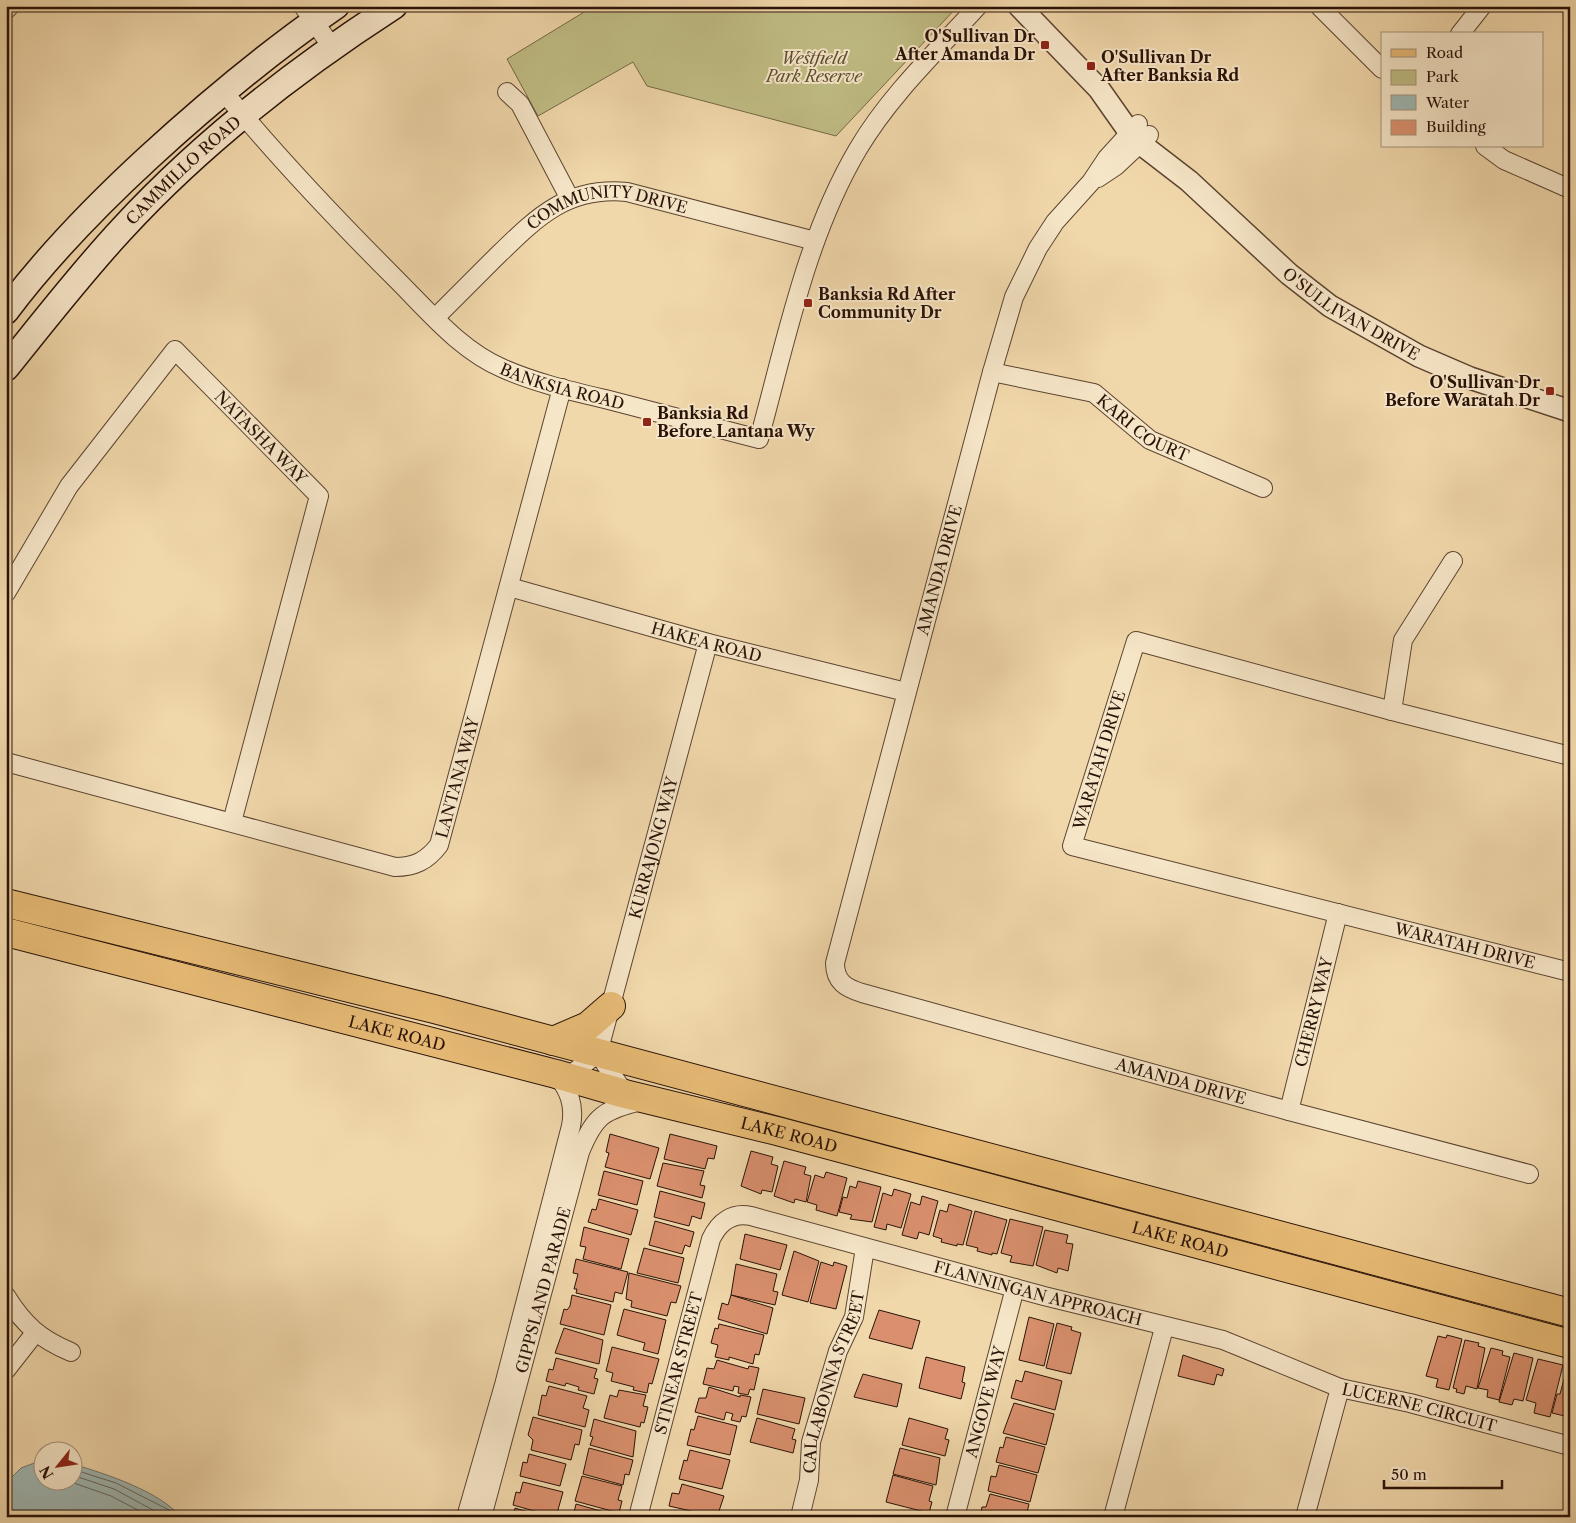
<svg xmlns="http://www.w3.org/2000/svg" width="1576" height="1523" font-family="'Libre Caslon Text',serif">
	<rect width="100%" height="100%" fill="#f1d8ab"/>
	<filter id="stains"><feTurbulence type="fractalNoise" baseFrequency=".004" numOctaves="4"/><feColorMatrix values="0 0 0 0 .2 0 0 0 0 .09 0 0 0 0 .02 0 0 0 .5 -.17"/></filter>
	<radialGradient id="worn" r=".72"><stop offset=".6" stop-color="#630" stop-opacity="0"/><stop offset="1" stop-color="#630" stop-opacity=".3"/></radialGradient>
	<polygon fill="#c0bd84" stroke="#756846" points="594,6 958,6 836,136 647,86 633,62 538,116 507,59"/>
	<path fill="#9fb8b4" stroke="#70766f" d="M 37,1462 L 42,1462 L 42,1480 L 72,1480 L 73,1464 C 106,1474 159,1491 181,1517 L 6,1517 L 6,1483 L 21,1468 Z"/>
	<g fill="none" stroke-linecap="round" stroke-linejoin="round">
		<g stroke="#64655e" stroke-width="1">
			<polyline points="72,1469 116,1483 169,1510 174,1517"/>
			<polyline points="72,1475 114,1489 166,1517"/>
			<polyline points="65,1480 111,1496 151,1517"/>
		</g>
	</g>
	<g fill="#da906e" stroke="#2a1207">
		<polygon points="610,1134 659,1148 650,1179 605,1167 609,1153 606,1152"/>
		<polygon points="670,1134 717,1146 714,1159 708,1158 705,1169 664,1159"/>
		<polygon points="751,1151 773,1157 771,1164 778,1166 772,1192 762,1190 761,1194 741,1186"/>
		<polygon points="784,1161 806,1167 804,1174 811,1176 806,1202 795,1199 794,1203 774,1196"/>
		<polygon points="663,1163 704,1171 700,1185 705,1186 702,1198 657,1186"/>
		<polygon points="604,1171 643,1181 637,1205 598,1195"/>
		<polygon points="826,1172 847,1178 837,1216 816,1210 817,1205 807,1202 815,1175 824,1178"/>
		<polygon points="858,1181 881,1187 872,1222 850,1219 852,1215 839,1212 843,1197 847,1198 850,1186 856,1188"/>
		<polygon points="894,1189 911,1194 901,1228 887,1224 886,1230 874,1227 883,1193 892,1196"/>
		<polygon points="660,1191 705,1203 701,1219 692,1216 689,1226 654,1217"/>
		<polygon points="922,1196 938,1201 929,1235 919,1232 917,1239 902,1235 911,1202 920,1205"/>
		<polygon points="599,1199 638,1210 631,1235 588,1222 592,1209 596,1210"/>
		<polygon points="949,1204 972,1211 963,1245 957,1244 957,1246 941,1242 942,1239 933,1236 940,1210 947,1212"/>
		<polygon points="975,1211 1007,1220 997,1254 992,1253 992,1255 977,1251 978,1248 966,1245"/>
		<polygon points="1010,1219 1043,1227 1033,1266 1010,1262 1012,1256 1001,1253"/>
		<polygon points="655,1221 694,1232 690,1247 685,1245 682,1254 649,1245"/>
		<polygon points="584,1227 629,1239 621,1269 583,1259 586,1247 580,1246"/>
		<polygon points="1045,1230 1068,1235 1066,1243 1073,1244 1068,1271 1058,1268 1057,1273 1036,1265"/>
		<polygon points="745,1234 787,1245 780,1270 740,1259"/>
		<polygon points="644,1248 684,1258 678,1283 637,1273"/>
		<polygon points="794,1251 819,1261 808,1302 782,1295"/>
		<polygon points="576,1259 628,1272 622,1294 615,1292 613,1302 576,1293 577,1289 574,1289 578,1274 573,1273"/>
		<polygon points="821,1262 833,1266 834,1262 847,1266 836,1309 810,1303"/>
		<polygon points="736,1264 777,1274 773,1291 778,1292 775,1305 731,1295"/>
		<polygon points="629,1273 681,1286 676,1303 671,1302 667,1316 631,1307 632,1301 626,1299"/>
		<polygon points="572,1295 611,1305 604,1335 560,1324 564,1309 567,1310 570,1306"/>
		<polygon points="731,1295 773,1308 767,1334 718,1319 722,1303 728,1305"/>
		<polygon points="624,1309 666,1320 658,1354 643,1350 645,1343 617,1335"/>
		<polygon points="879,1310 920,1321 912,1349 869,1338"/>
		<polygon points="1029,1317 1054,1324 1044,1366 1019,1360"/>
		<polygon points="1057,1323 1072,1327 1071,1330 1081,1333 1071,1374 1046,1368"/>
		<polygon points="719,1324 764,1335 759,1355 755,1354 753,1364 729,1357 729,1360 715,1357 718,1345 711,1343 715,1328 718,1329"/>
		<polygon points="564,1328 603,1340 599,1364 555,1353"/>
		<polygon points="1447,1335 1462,1339 1449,1390 1436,1387 1438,1379 1426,1376 1438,1336 1446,1338"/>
		<polygon points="1465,1340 1479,1343 1478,1346 1485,1348 1477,1389 1466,1386 1464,1394 1456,1392 1457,1389 1453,1388"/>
		<polygon points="612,1347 659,1359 652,1384 649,1383 647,1393 633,1390 634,1387 611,1381 613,1373 606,1371"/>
		<polygon points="1491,1348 1503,1351 1502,1355 1510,1357 1499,1400 1487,1397 1488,1390 1478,1388"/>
		<polygon points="1514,1353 1533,1358 1523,1401 1514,1399 1512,1405 1499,1402"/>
		<polygon points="1183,1355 1224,1369 1222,1376 1217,1374 1214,1385 1178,1376"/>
		<polygon points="926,1357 965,1367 962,1382 965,1383 961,1399 919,1388"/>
		<polygon points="556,1358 597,1369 594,1378 598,1379 594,1394 578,1390 579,1387 566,1383 565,1386 546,1381 549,1369 553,1370"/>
		<polygon points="1538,1359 1563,1365 1550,1417 1534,1413 1536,1403 1526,1400"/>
		<polygon points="717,1360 748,1369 749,1366 759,1368 754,1390 750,1389 748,1395 738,1393 739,1387 734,1386 733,1391 703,1384 707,1368 714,1369"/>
		<polygon points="1567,1368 1570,1368 1569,1417 1552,1413 1557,1394 1560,1394"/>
		<polygon points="1025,1371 1062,1381 1055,1410 1011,1398 1016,1380 1022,1382"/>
		<polygon points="863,1374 902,1384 897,1407 854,1397"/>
		<polygon points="549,1386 587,1396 583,1408 589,1410 585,1427 538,1415 542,1395 546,1396"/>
		<polygon points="709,1387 740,1397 740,1395 751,1397 746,1417 742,1416 740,1422 731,1420 733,1414 726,1412 724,1420 695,1412 699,1398 706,1398"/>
		<polygon points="763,1389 805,1398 799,1424 757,1414"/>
		<polygon points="619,1390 646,1395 643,1406 648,1407 644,1423 641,1422 640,1427 604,1418 610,1395 617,1397"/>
		<polygon points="1014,1403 1054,1414 1046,1445 1003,1433"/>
		<polygon points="698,1416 737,1426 730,1455 687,1445 691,1429 694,1430"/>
		<polygon points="533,1417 582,1430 579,1445 575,1444 571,1460 531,1450 533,1440 528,1435"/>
		<polygon points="757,1418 795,1429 792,1439 796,1440 793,1453 750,1442"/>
		<polygon points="909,1418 948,1429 945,1439 949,1440 945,1456 902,1445"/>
		<polygon points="594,1419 636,1431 633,1457 590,1445 593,1437 590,1436"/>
		<polygon points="1006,1437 1045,1447 1038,1473 996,1462 1000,1447 1003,1448"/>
		<polygon points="589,1448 633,1460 629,1475 625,1474 623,1485 583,1474"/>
		<polygon points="900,1448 940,1458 936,1485 893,1474"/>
		<polygon points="690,1450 730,1460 722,1489 679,1479 684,1460 687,1461"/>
		<polygon points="529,1454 566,1464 560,1486 520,1476 523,1462 527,1463"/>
		<polygon points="999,1465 1037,1475 1030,1502 988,1491 991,1476 996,1477"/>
		<polygon points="893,1475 933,1486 929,1501 932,1502 929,1513 886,1502"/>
		<polygon points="582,1476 622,1486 618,1500 622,1501 619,1513 575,1501"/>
		<polygon points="523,1482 563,1492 556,1517 513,1505 516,1492 520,1493"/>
		<polygon points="682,1484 724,1496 717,1517 669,1506 672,1493 679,1494"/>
		<polygon points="990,1494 1029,1504 1026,1517 980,1517 982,1507 986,1507"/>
		<polygon points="576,1504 615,1515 614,1517 573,1517"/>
		<polygon points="515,1508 545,1517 513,1517"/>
		<polygon points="674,1511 694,1517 672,1517"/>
	</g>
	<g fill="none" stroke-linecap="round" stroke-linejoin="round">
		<g stroke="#5c4430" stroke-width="20">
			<g id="minor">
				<polyline points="303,6 332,47"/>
				<polyline points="1319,6 1382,69"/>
				<polyline points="6,10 10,6"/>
				<polyline points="1460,34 1482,6"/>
				<path id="s1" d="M 223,91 C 277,157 336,219 397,280 C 429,312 461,351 504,369 C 536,383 571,391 605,399 C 657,413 708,426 759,439 C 786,341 806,237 858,149 C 890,95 936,52 978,6"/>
				<polyline points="507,92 520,104 570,199"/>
				<path id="s2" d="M 1138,124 L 1107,158 L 1091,182 L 1055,222 L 1038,248 L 1014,297 L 992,372 L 835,963 C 835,982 846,988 862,993 L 1289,1111 L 1529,1174"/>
				<polyline points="1485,146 1504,160 1570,189"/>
				<polyline points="1098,178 1116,166 1149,135"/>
				<path id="s3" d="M 435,318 C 455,298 475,278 495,258 C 535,219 566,186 627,192 L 815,241"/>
				<path id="s4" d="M 992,372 L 1094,393 L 1150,440 L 1263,488"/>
				<path id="s5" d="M 509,587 L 708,643 L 906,692"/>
				<path id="s6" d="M 6,593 L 69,486 L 175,350 L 319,496 L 232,822"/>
				<polyline points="1392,711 1403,640 1453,561"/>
				<path id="s7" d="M 1570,756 L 1392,711 L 1136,641 L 1072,846 L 1570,972"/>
				<path id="s8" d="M 6,762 L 395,867 C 414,867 427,861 439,845 L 562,388"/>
				<polyline points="598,1053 625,1094"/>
				<path id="s9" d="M 568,1077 L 598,1053 L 708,643"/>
				<path id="s10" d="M 1289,1111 L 1338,913"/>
				<path d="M 6,1296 C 24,1325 40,1339 71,1352"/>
				<polyline points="6,1370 35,1333"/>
				<path d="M 466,1517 L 504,1385 L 571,1126 C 575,1105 569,1090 556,1074"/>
				<path id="s11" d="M 482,1517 L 580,1152 C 595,1115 604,1110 641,1101"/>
				<path id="s12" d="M 638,1517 L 711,1239 C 719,1222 732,1212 751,1216 L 1044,1296 L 1223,1340 L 1340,1388 L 1410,1403 L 1570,1446"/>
				<path id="s13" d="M 800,1517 L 809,1480 L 811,1442 L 838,1351 L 854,1317 L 865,1248"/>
				<path id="s14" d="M 955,1517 L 1015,1288"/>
				<polyline points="1113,1517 1164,1328"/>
				<polyline points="1305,1517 1340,1388"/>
			</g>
		</g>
		<g stroke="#5c4430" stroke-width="24">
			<g id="tertiary">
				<path id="s15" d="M 1019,6 L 1099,89 L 1130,133 L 1141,144 L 1189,181 L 1289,274 L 1330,306 L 1419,356 L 1470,378 L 1570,411"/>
			</g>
		</g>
		<g stroke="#2a1207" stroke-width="28">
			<g id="secondary">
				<path d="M 6,311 C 48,255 97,205 148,158 C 208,103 269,52 336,6"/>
				<path id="s16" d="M 6,368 C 44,321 81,273 122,229 C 202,142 295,70 394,6"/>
			</g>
		</g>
		<g stroke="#2a1207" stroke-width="30">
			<g id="primary">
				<polyline points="6,903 434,1009 1570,1313"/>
				<path id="s17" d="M 6,932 L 556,1074 L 625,1094 L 777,1131 L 1570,1344"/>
				<polyline points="553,1041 588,1026 611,1006"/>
			</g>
		</g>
		<use href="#minor" stroke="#f6e6c8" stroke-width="18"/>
		<use href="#tertiary" stroke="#f6e6c8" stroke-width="21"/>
		<use href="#secondary" stroke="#f6e6c8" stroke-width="25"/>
		<use href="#primary" stroke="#e8bc76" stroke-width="28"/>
	</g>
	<g fill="#8f2418" stroke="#f6e6c8" stroke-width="2">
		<rect x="1040" y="40" width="10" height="10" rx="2.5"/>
		<rect x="1086" y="61" width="10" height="10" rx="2.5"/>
		<rect x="803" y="298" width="10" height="10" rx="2.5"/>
		<rect x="1545" y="386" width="10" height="10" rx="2.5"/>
		<rect x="642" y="417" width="10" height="10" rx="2.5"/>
	</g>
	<g text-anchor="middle" stroke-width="4" stroke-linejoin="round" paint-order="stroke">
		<g font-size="16" font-weight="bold" fill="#2a1207" stroke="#f6e6c8" text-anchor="start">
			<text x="1035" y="42" text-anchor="end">O'Sullivan Dr<tspan x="1035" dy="18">After Amanda Dr</tspan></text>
			<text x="1101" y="63">O'Sullivan Dr<tspan x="1101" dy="18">After Banksia Rd</tspan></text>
			<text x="818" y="300">Banksia Rd After<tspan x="818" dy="18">Community Dr</tspan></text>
			<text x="1540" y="388" text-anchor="end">O'Sullivan Dr<tspan x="1540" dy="18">Before Waratah Dr</tspan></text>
			<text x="657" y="419">Banksia Rd<tspan x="657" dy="18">Before Lantana Wy</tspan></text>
		</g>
		<g font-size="16" font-style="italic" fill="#5e4e33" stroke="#f6e6c8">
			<text x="814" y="64">Westfield<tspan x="814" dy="18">Park Reserve</tspan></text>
		</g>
		<g font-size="16" fill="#2a1207" stroke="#f6e6c8">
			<text dy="6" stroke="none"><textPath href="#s16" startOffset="266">CAMMILLO ROAD</textPath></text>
			<text dy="6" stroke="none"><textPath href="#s3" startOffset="216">COMMUNITY DRIVE</textPath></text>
			<text dy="6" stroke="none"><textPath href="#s15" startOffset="456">O'SULLIVAN DRIVE</textPath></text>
			<text dy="6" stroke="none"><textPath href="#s1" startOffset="458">BANKSIA ROAD</textPath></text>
			<text dy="6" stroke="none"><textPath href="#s4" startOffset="165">KARI COURT</textPath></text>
			<text dy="6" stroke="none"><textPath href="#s6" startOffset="419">NATASHA WAY</textPath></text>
			<text transform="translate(939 570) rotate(-75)" y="6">AMANDA DRIVE</text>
			<text dy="6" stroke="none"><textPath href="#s5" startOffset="205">HAKEA ROAD</textPath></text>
			<text transform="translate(1099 760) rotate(-73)" y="6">WARATAH DRIVE</text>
			<text dy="6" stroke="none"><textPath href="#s8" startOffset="524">LANTANA WAY</textPath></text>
			<text dy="6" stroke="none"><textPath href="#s9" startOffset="251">KURRAJONG WAY</textPath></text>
			<text dy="6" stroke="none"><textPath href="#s7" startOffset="1069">WARATAH DRIVE</textPath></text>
			<text dy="6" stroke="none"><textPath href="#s10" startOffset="102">CHERRY WAY</textPath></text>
			<text dy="6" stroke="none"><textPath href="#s17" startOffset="404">LAKE ROAD</textPath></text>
			<text dy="6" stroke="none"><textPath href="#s2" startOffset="1279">AMANDA DRIVE</textPath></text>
			<text dy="6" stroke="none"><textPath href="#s17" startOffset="809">LAKE ROAD</textPath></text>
			<text dy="6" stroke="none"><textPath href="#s17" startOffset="1214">LAKE ROAD</textPath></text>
			<text dy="6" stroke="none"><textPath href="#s11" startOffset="235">GIPPSLAND PARADE</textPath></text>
			<text dy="6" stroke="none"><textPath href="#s12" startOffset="635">FLANNINGAN APPROACH</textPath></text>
			<text dy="6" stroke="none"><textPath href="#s12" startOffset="159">STINEAR STREET</textPath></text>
			<text dy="6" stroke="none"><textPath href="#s13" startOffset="140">CALLABONNA STREET</textPath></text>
			<text dy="6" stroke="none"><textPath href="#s14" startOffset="119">ANGOVE WAY</textPath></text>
			<text dy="6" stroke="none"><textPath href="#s12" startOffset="1034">LUCERNE CIRCUIT</textPath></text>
		</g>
	</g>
	<rect width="1576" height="1523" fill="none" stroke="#f1d8ab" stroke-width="25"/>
	<rect x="8" y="8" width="1561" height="1508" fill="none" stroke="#2a1207" stroke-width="2.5"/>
	<rect x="12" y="12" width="1551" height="1498" fill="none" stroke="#2a1207"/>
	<rect x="1381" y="32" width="162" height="115" fill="#f6e6c8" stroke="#a4917b"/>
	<rect x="1391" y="49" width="25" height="8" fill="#e8bc76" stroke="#a4917b"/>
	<text x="1426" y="58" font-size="15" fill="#2a1207">Road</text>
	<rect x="1391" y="70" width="25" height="15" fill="#c0bd84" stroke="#a4917b"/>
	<text x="1426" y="82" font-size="15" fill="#2a1207">Park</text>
	<rect x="1391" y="95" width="25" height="15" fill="#9fb8b4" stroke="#a4917b"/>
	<text x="1426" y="108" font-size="15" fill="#2a1207">Water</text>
	<rect x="1391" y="120" width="25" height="15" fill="#da906e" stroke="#a4917b"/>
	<text x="1426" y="132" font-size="15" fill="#2a1207">Building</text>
	<g transform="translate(58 1466) rotate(240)"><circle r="24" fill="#f6e6c8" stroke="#a4917b"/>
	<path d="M0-4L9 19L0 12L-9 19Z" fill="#8f2418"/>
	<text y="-8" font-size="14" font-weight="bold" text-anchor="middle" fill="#2a1207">N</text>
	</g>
	<path d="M1384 1480v8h118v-8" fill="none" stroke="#2a1207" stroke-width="2.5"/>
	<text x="1391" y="1480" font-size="15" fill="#2a1207" stroke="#f6e6c8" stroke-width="4" paint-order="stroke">50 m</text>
	<rect width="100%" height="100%" filter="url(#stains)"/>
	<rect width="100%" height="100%" fill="url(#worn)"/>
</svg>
